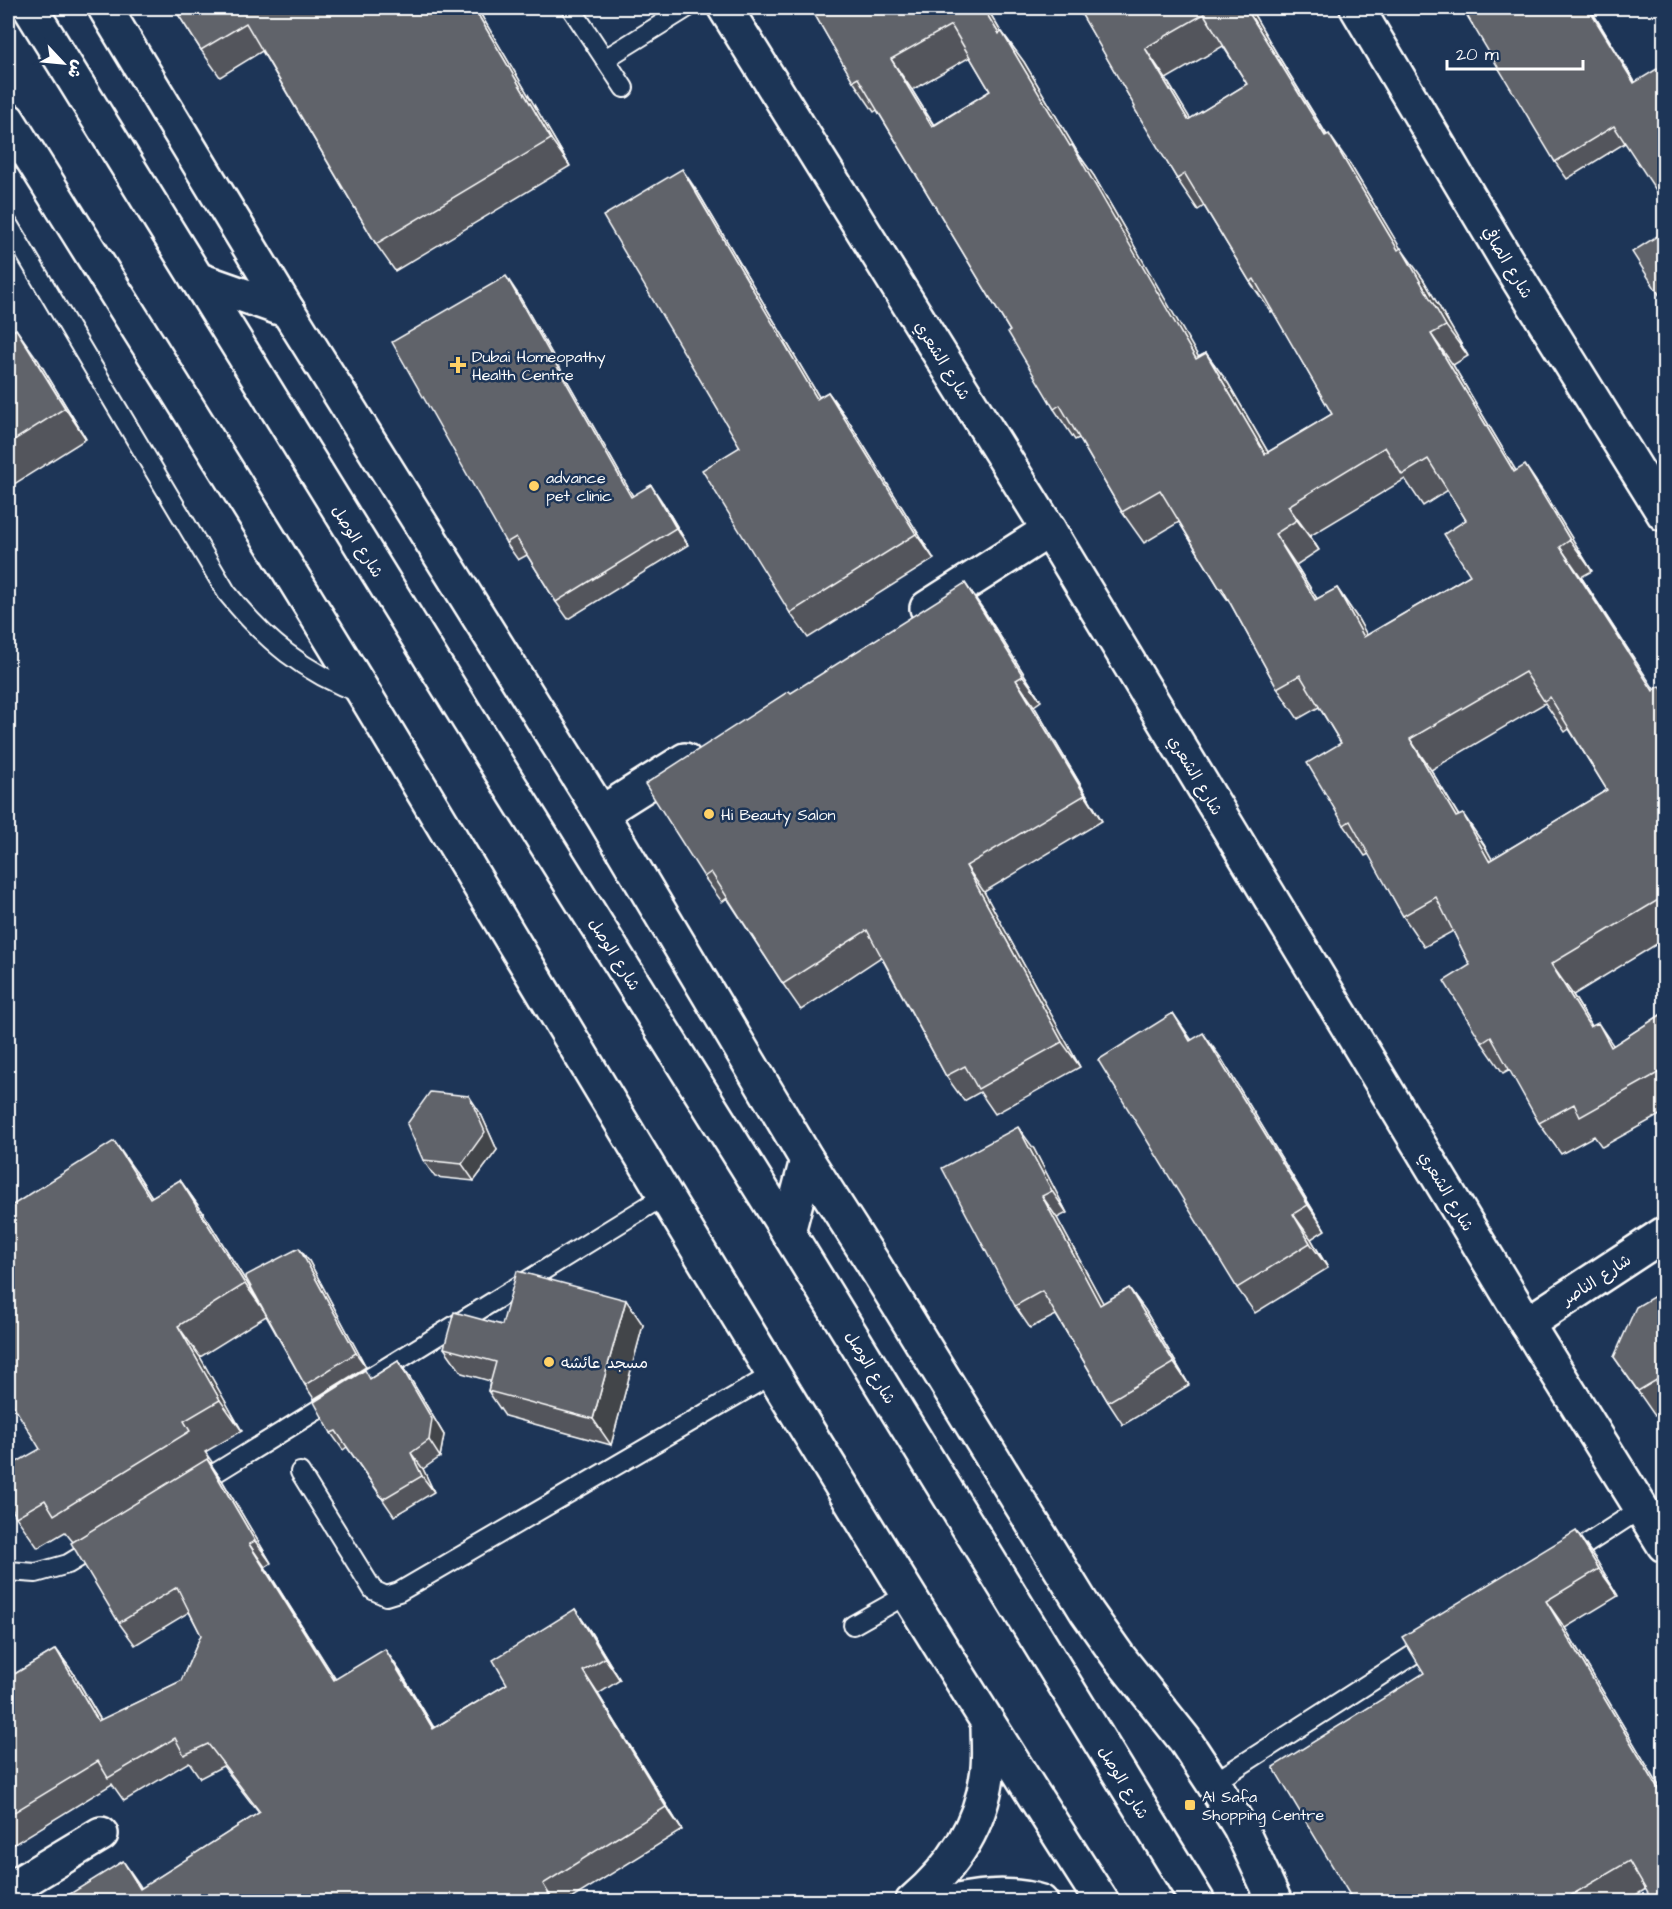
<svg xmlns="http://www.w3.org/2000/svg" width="1672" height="1909" font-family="'Architects Daughter','Playpen Sans Arabic',sans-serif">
	<rect width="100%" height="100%" fill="#1d3557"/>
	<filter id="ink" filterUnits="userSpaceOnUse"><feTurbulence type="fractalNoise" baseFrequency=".0167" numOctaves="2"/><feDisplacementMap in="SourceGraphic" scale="12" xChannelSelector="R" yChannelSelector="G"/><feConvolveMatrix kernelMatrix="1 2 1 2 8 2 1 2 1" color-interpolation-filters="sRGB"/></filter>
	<g filter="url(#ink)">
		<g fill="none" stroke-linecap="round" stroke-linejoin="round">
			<g stroke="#fff" stroke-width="22">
				<g id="lane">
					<polyline points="571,8 624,88"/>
					<polyline points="605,59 687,8"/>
					<path d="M 8,224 L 227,593 C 266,641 303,672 362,694"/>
					<polyline points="300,1472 373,1590 386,1596 399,1592 773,1374"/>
					<polyline points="196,1485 664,1196"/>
					<polyline points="1565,1558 1642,1508"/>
					<polyline points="8,1571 36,1573 68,1564 101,1544"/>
					<polyline points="853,1625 908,1594"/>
					<polyline points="1213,1783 1433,1642"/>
				</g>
			</g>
			<g stroke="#fff" stroke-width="38">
				<g id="street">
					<polyline points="105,8 288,311 601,813 807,1160 871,1260 1087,1612 1118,1656 1184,1739 1213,1783 1240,1827 1275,1902"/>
					<polyline points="725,8 1049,530 1527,1324 1664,1545"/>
					<polyline points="1357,8 1507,261 1664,514"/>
					<polyline points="927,608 1049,530"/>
					<polyline points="601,813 685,760"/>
					<polyline points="1527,1324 1664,1234"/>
					<polyline points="8,1890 101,1834"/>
					<path d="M 912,1902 C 951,1869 980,1828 987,1776 C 990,1760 988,1741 988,1724"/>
					<path d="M 953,1902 C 981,1896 1013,1893 1041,1902"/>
				</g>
			</g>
			<g stroke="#fff" stroke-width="38">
				<g id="primary">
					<polyline points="30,8 469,720 788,1232 1198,1902"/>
					<path d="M 8,120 C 128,313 250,505 368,700 C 610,1102 848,1507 1102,1902"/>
					<polyline points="197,279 288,311"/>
					<polyline points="788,1232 807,1160"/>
				</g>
			</g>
			<use href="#lane" stroke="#1d3557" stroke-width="18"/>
			<use href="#street" stroke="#1d3557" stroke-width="33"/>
			<use href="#primary" stroke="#1d3557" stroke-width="33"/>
		</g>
		<g fill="#53555b" stroke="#fff" stroke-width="1.5" fill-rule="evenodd">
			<polygon points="174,8 477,8 570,166 395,271 376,244 262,51 220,77 201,50"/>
			<path d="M 811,8 L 987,8 L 1001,32 L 1002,32 L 1024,62 L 1079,155 L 1094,176 L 1198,357 L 1206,353 L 1228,383 L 1268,452 L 1332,414 L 1273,311 L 1271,312 L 1250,282 L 1204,206 L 1198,210 L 1177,179 L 1078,8 L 1250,8 L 1277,54 L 1327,135 L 1350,164 L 1400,248 L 1423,279 L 1468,356 L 1453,365 L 1516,471 L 1546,496 L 1592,571 L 1581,577 L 1654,690 L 1665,693 L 1665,939 L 1573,995 L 1592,1026 L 1613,1046 L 1665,1012 L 1665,1112 L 1602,1147 L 1594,1136 L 1561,1154 L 1539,1123 L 1510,1069 L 1503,1073 L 1482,1043 L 1470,965 L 1453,931 L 1424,947 L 1403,916 L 1369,854 L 1365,856 L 1344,825 L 1341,743 L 1319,707 L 1298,719 L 1277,688 L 1230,603 L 1220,589 L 1179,522 L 1144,543 L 1122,512 L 1079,438 L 1075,440 L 1054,409 L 1010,331 L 877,110 L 874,112 L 853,81 ZM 1223,46 L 1247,84 L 1190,119 L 1166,79 ZM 970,57 L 990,91 L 934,125 L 912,90 ZM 1405,479 L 1423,506 L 1448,490 L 1466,520 L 1470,575 L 1367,635 L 1358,619 L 1337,588 L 1317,599 L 1296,565 L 1319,550 L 1310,536 ZM 1545,703 L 1565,732 L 1569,729 L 1607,790 L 1492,859 L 1484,845 L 1463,814 L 1459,816 L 1431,770 Z"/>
			<polygon points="1477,8 1590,8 1635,83 1625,143 1567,179 1555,162"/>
			<polygon points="699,194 819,397 828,392 846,417 934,559 808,638 790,613 740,447"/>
			<polygon points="518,294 633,496 663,503 688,545 568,619 556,602 527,555 518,560 506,543"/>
			<polygon points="8,334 38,360 86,439 8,488"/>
			<polygon points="983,609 1041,701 1034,706 1102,821 984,892 1080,1067 995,1114 980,1092 964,1101 946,1076 881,957 801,1010 783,984 727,898 722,902 704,877 791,693"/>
			<polygon points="1192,1040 1221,1058 1325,1230 1311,1239 1328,1268 1255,1313 1237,1288"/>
			<polygon points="481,1114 497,1150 474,1181 435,1177 423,1160"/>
			<polygon points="1034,1149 1067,1213 1057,1218 1103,1303 1129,1288 1145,1310 1189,1385 1123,1425 1108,1402 1056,1315 1030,1328 1015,1306"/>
			<polygon points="136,1172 152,1197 180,1180 202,1211 259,1302 309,1261 366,1367 314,1399 305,1385 266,1316 200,1357 242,1431 205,1452 212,1462 210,1463 223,1482 271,1563 265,1567 335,1679 400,1671 434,1728 507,1684 575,1609 590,1631 620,1680 598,1694 682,1830 566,1902 57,1902 142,1888 259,1813 223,1766 200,1778 189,1762 124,1801 112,1784 8,1848 8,1678 56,1649 72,1671 101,1720 181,1681 201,1635 189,1612 135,1645 119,1623 73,1542 65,1532 38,1548 16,1517"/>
			<polygon points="1665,1290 1665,1410 1655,1416 1614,1357"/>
			<polygon points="502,1325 643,1325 611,1445 505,1416 488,1391 490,1381 462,1373 444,1348"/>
			<polygon points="398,1361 410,1378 444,1435 440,1457 423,1469 434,1492 394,1516 347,1447 343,1450 331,1433 371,1378"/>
			<polygon points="1595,1558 1618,1596 1565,1628 1665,1796 1665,1902 1646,1889 1624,1902 1354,1902 1424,1673"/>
		</g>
		<g fill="#43454a" stroke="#fff" stroke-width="1.5">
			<polygon points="474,8 477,8 570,166 551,139"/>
			<polygon points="983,8 987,8 1020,65 999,34"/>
			<polygon points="1246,8 1250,8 1277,54 1346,167 1325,136"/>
			<polygon points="1588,8 1590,8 1646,100 1634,83"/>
			<polygon points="1002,32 1024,62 1079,155 1094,176 1217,389 1196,359"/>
			<polygon points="1145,48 1166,79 1210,151 1188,120"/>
			<polygon points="891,59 912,90 953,157 932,127"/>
			<polygon points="1329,134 1350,164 1420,281 1398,250"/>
			<polygon points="682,169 699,194 835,424 817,399"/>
			<polygon points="1401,248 1423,279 1468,356 1446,326"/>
			<polygon points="506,276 518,294 643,514 631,497"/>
			<polygon points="16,329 38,360 86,439 65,408"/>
			<polygon points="1431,334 1453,365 1535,503 1514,472"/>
			<polygon points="1206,353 1228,383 1287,485 1265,454"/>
			<polygon points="828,392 846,417 934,559 916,534"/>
			<polygon points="1525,465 1546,496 1592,571 1570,540"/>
			<polygon points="651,485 663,503 688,545 676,528"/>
			<polygon points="1288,506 1310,536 1319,550 1297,520"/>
			<polygon points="1275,534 1296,565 1337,631 1315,600"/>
			<polygon points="1560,547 1581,577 1665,706 1653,691"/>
			<polygon points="965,583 983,609 1041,701 1023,676"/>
			<polygon points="1337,588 1358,619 1385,668 1364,637"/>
			<polygon points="1016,680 1034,706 1102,821 1085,795"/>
			<polygon points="1410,739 1431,770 1478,848 1456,817"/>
			<polygon points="1463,814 1484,845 1510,892 1489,861"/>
			<polygon points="966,866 984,892 1080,1067 1062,1042"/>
			<polygon points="1551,964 1573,995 1611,1058 1590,1027"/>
			<polygon points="1173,1013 1191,1039 1208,1066 1190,1041"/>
			<polygon points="1598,1023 1619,1054 1611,1047"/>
			<polygon points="1203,1033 1221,1058 1325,1230 1308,1205"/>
			<polygon points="469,1096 481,1114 497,1150 474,1181 462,1164"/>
			<polygon points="1018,1127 1034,1149 1067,1213 1052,1191"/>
			<polygon points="114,1141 136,1172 172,1229 150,1198"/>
			<polygon points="180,1180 202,1211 267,1315 245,1284"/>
			<polygon points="1042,1196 1057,1218 1116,1327 1100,1305"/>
			<polygon points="1293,1214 1311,1239 1328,1268 1310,1243"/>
			<polygon points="299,1248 309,1261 366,1367 356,1353"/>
			<polygon points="1129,1288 1145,1310 1189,1385 1174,1363"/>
			<polygon points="626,1300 643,1325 611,1445 593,1419"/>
			<polygon points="178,1326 200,1357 242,1431 220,1400"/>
			<polygon points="398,1361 410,1378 444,1435 440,1457 429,1440"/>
			<polygon points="411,1453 423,1469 434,1492 422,1476"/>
			<polygon points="207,1459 223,1482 271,1563 255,1541"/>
			<polygon points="1576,1531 1595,1558 1618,1596 1599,1569"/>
			<polygon points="249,1544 265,1567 350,1702 334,1680"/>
			<polygon points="1546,1601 1565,1628 1665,1796 1665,1800"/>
			<polygon points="575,1609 590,1631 620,1680 605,1658"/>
			<polygon points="56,1649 72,1671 114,1743 98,1721"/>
			<polygon points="385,1649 400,1671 448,1751 433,1729"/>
			<polygon points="583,1671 598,1694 682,1830 666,1807"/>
			<polygon points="123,1861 139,1884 150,1902 140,1889"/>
		</g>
		<g fill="#60636a" stroke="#fff" stroke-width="1.5" fill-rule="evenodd">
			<polygon points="174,8 474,8 551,139 376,244 246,23 201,50"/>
			<path d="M 811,8 L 983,8 L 999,34 L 1002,32 L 1070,146 L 1072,145 L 1196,359 L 1206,353 L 1265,454 L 1332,414 L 1254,279 L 1250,282 L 1185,174 L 1177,179 L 1134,108 L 1135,107 L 1078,8 L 1246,8 L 1325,136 L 1329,134 L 1398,250 L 1401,248 L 1446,326 L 1431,334 L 1514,472 L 1525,465 L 1570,540 L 1560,547 L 1653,691 L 1660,686 L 1665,694 L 1665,896 L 1551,964 L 1590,1027 L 1598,1023 L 1611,1047 L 1665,1012 L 1665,1069 L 1580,1117 L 1574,1104 L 1539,1123 L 1491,1037 L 1482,1043 L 1444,981 L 1470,965 L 1436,897 L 1403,916 L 1350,821 L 1344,825 L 1307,763 L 1341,743 L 1300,675 L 1277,688 L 1222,588 L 1220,589 L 1160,490 L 1122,512 L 1060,405 L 1054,409 L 1008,332 L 1010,331 L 858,78 L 853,81 ZM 1204,14 L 1247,84 L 1188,120 L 1145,48 ZM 951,25 L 990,91 L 932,127 L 891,59 ZM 1385,447 L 1402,475 L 1428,459 L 1466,520 L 1444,534 L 1470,575 L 1364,637 L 1337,588 L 1315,600 L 1275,534 L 1297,520 L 1288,506 ZM 1525,672 L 1544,701 L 1550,697 L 1607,790 L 1489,861 L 1463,814 L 1456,817 L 1410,739 Z"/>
			<polygon points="1477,8 1588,8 1634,83 1665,64 1665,204 1614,126 1555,162 1466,14"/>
			<polygon points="682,169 817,399 828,392 916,534 790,613 702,470 740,447 603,216"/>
			<polygon points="1665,231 1665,304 1632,252"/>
			<polygon points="506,276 631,497 651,485 676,528 556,602 516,537 506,543 392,342"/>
			<polygon points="16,329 65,408 8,444 8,334"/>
			<polygon points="965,583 1023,676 1016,680 1085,795 966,866 1062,1042 978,1089 965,1066 946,1076 867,930 783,984 711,872 704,877 645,784 789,691 791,693"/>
			<polygon points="1173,1013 1190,1041 1203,1033 1308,1205 1293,1214 1310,1243 1237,1288 1098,1060"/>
			<polygon points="430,1092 469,1096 485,1132 462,1164 423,1160 407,1124"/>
			<polygon points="1018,1127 1052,1191 1042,1196 1100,1305 1129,1288 1174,1363 1108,1402 1042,1291 1015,1306 942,1168"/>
			<polygon points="114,1141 150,1198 180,1180 245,1284 178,1326 220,1400 184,1421 190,1431 54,1515 45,1500 16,1517 8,1501 8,1467 40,1449 8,1397 8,1208"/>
			<polygon points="299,1248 356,1353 305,1385 245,1276"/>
			<polygon points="517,1271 626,1300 593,1419 488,1391 496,1362 444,1348 454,1312 502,1325"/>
			<polygon points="1665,1290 1665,1375 1638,1391 1614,1357 1636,1307"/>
			<polygon points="398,1361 432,1419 429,1440 411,1453 422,1476 383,1499 336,1431 331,1433 314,1402 365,1370 370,1379"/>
			<polygon points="207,1459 255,1541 249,1544 334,1680 385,1649 433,1729 507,1684 493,1660 575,1609 605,1658 583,1671 666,1807 543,1884 554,1902 261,1902 256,1894 245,1902 57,1902 123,1861 140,1889 260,1812 208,1744 184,1755 175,1738 108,1778 98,1761 8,1816 8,1678 56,1649 98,1721 181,1681 201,1635 177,1587 119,1623 71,1543"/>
			<polygon points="1576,1531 1599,1569 1546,1601 1665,1800 1665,1902 1653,1902 1629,1861 1560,1902 1354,1902 1273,1767 1424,1673 1402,1637"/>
		</g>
	</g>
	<g fill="#ffd166" stroke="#1d3557" stroke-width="2">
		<path d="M455 356h6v6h6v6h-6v6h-6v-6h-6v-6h6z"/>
		<circle cx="534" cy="486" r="6"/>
		<circle cx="709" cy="814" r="6"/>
		<circle cx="549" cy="1362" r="6"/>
		<rect x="1184" y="1799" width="12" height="12" rx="3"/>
	</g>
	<g text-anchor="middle" stroke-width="5" stroke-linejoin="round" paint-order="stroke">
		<g font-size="16" fill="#fff" stroke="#1d3557">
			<text transform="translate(1508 262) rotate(59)" y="6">شارع الصافي</text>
			<text transform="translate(943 360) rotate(58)" y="6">شارع الشعري</text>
			<text transform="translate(358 541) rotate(58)" y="6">شارع الوصل</text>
			<text transform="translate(1196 775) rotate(59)" y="6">شارع الشعري</text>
			<text transform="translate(615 954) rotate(58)" y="6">شارع الوصل</text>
			<text transform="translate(1447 1191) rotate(59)" y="6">شارع الشعري</text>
			<text transform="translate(1596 1279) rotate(-33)" y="6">شارع الناصر</text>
			<text transform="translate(871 1367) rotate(59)" y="6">شارع الوصل</text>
			<text transform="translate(1124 1782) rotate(59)" y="6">شارع الوصل</text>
		</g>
		<g font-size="16" fill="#fff" stroke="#1d3557" text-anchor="start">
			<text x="472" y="362">Dubai Homeopathy<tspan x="472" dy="18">Health Centre</tspan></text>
			<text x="546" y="483">advance<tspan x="546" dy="18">pet clinic</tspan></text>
			<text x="721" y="820">Hi Beauty Salon</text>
			<text x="561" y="1368">مسجد عائشه</text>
			<text x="1202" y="1802">Al Safa<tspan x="1202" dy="18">Shopping Centre</tspan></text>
		</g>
	</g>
	<rect width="1672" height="1909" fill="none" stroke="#1d3557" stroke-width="30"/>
	<rect x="15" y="15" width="1642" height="1879" fill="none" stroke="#fff" stroke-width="2" filter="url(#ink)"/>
	<g transform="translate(63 63) rotate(116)" stroke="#1d3557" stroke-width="4.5" paint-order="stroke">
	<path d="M0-4.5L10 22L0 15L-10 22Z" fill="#ffffff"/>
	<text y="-9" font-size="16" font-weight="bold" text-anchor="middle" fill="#ffffff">ش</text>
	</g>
	<path d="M1447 60v9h136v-9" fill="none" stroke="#ffffff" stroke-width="3"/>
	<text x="1456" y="60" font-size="18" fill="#ffffff" stroke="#1d3557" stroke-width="4.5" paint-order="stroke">20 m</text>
</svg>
